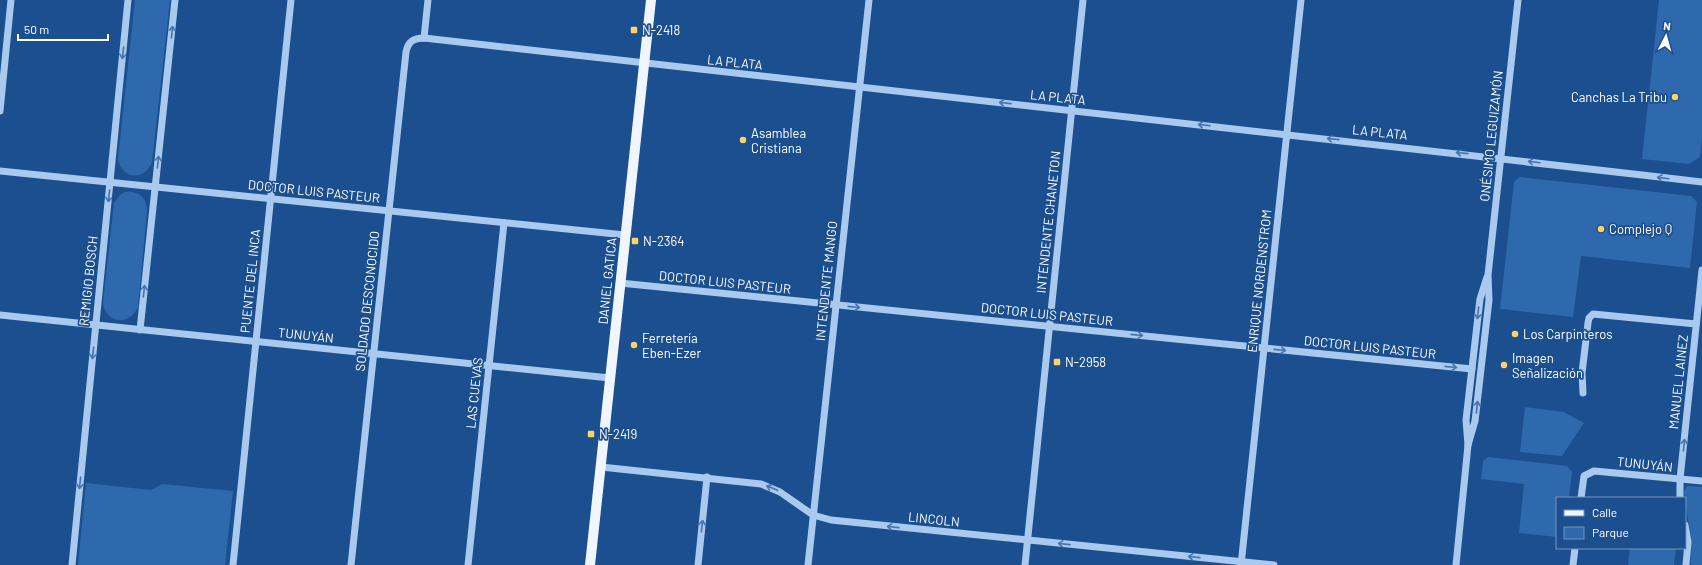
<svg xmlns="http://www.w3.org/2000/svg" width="1702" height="565" font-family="Barlow,sans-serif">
	<rect width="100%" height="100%" fill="#1b4f8f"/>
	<g fill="#2e69ad">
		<path d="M 135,0 L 170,0 L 152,162 C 145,182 121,179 118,159 Z"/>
		<polygon points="1659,0 1702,0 1702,137 1700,157 1689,164 1642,159"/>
		<polygon points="1520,177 1691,196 1697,202 1690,268 1581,256 1573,317 1500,309 1514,182"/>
		<path d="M 125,192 C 139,190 147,198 147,212 L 138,307 C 130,326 106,324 103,303 L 114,203 L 120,195 Z"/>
		<polygon points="1525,407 1564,412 1584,423 1562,456 1520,452"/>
		<polygon points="1488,457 1567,466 1572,472 1569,498 1557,498 1557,537 1519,533 1524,484 1481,479 1483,461"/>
		<polygon points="86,483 151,490 162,484 233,491 225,565 78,565"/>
		<polygon points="1687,486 1702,487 1702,565 1691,565 1691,539 1684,491"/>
		<polygon points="1630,548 1676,548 1674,565 1628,565"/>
	</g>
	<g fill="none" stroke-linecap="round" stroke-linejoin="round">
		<g stroke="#a9c9ee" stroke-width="7">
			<polyline points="424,38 428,0"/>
			<polyline points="0,111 11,0"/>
			<polyline points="0,171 625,235"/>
			<polyline points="620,283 1472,369"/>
			<polyline points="0,315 610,378"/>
			<polyline points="140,330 175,0"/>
			<polyline points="1583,393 1582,373 1588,323 1589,318 1593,314 1696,324"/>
			<polyline points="1468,445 1475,421 1489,300 1488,275 1518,0"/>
			<polyline points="601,467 761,484 780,492 813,515 831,520 1274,565"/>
			<polyline points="1581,498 1584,476 1594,471 1702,481"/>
			<polyline points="1680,498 1680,479 1702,270"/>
			<polyline points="1685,525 1688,542 1686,565"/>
			<polyline points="72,565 128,0"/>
			<polyline points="233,565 291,0"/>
			<path d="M 351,565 L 406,52 C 408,42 413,38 424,38 C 849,88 1276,131 1702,182"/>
			<polyline points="468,565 504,223"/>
			<polyline points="698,565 707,477"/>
			<polyline points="808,565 869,0"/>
			<polyline points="1025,565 1083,0"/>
			<polyline points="1241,565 1301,0"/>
			<polyline points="1456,565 1468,445 1466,420 1480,299 1487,277"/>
			<polyline points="1573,565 1575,548"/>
		</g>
		<polyline stroke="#f0f6ff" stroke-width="10" points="590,565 651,0"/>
	</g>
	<defs><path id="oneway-shaft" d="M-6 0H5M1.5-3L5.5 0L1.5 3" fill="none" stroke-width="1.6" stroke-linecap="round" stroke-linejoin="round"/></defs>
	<g stroke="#4674ac">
		<use href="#oneway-shaft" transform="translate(172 32) rotate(-84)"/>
		<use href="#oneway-shaft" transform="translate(123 53) rotate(96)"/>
		<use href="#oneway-shaft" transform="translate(1005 103) rotate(-174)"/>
		<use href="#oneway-shaft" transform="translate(1204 125) rotate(-174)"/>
		<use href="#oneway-shaft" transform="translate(1333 139) rotate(-174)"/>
		<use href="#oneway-shaft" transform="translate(1462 153) rotate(-174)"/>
		<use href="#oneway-shaft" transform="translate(158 162) rotate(-84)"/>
		<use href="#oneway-shaft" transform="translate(1534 162) rotate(-173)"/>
		<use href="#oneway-shaft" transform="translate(1663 178) rotate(-173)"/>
		<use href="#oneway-shaft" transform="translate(109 196) rotate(96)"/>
		<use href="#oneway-shaft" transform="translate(144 291) rotate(-84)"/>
		<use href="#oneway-shaft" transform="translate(854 307) rotate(6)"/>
		<use href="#oneway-shaft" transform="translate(1478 313) rotate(96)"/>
		<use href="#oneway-shaft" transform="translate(1137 335) rotate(6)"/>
		<use href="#oneway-shaft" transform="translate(1280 350) rotate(6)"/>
		<use href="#oneway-shaft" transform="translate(93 353) rotate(96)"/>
		<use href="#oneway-shaft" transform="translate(1451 367) rotate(6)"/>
		<use href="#oneway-shaft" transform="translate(1477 407) rotate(-84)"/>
		<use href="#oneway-shaft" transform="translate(1684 445) rotate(-84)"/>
		<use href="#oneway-shaft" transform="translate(80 483) rotate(96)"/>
		<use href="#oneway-shaft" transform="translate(772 488) rotate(-157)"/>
		<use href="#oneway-shaft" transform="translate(702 526) rotate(-84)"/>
		<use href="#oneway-shaft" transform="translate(893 527) rotate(-174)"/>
		<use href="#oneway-shaft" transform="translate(1064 544) rotate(-174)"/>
		<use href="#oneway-shaft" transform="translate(1194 557) rotate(-174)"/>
	</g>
	<g fill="#ffd166" stroke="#1b4f8f" stroke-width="1.5">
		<rect x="630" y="26" width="8" height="8" rx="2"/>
		<circle cx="1675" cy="97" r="4"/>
		<circle cx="743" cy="140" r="4"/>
		<circle cx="1601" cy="229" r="4"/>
		<rect x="631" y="237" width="8" height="8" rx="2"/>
		<circle cx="1515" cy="334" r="4"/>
		<circle cx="634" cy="345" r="4"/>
		<rect x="1053" y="358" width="8" height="8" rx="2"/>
		<circle cx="1504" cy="365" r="4"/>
		<rect x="587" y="430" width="8" height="8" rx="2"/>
	</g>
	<g text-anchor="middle" stroke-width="3.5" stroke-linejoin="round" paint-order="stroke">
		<g font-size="13" fill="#fff" stroke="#1b4f8f" text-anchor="start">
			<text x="642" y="35">N-2418</text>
			<text x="1667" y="102" text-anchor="end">Canchas La Tribu</text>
			<text x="751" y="138">Asamblea<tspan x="751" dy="15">Cristiana</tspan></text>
			<text x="1609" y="234">Complejo Q</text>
			<text x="643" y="246">N-2364</text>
			<text x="1523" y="339">Los Carpinteros</text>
			<text x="642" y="343">Ferretería<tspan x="642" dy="15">Eben-Ezer</tspan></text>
			<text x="1512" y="363">Imagen<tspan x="1512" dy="15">Señalización</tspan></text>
			<text x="1065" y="367">N-2958</text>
			<text x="599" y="439">N-2419</text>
		</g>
		<g font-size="13" fill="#fff" stroke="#1b4f8f">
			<text transform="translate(735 62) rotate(6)" y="5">LA PLATA</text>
			<text transform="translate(1058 97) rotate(6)" y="5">LA PLATA</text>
			<text transform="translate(1380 132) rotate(6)" y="5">LA PLATA</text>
			<text transform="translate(1491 136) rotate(-84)" y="5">ONÉSIMO LEGUIZAMÓN</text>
			<text transform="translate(314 191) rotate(6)" y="5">DOCTOR LUIS PASTEUR</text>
			<text transform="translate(1048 222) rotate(-84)" y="5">INTENDENTE CHANETON</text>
			<text transform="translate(88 281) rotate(-84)" y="5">REMIGIO BOSCH</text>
			<text transform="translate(250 281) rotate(-84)" y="5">PUENTE DEL INCA</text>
			<text transform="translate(607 281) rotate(-84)" y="5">DANIEL GATICA</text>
			<text transform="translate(826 281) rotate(-84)" y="5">INTENDENTE MANGO</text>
			<text transform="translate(1259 281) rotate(-84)" y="5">ENRIQUE NORDENSTROM</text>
			<text transform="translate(725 282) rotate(6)" y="5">DOCTOR LUIS PASTEUR</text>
			<text transform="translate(367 301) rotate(-84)" y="5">SOLDADO DESCONOCIDO</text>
			<text transform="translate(1047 314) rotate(6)" y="5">DOCTOR LUIS PASTEUR</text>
			<text transform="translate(306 335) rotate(6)" y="5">TUNUYÁN</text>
			<text transform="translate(1370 347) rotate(6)" y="5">DOCTOR LUIS PASTEUR</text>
			<text transform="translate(1678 382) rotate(-84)" y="5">MANUEL LAINEZ</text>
			<text transform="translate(474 393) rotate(-84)" y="5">LAS CUEVAS</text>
			<text transform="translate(1645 464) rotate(6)" y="5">TUNUYÁN</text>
			<text transform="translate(934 519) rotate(6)" y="5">LINCOLN</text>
		</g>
	</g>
	<rect x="1556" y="497" width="130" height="52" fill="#1b4f8f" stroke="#7695bc"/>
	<rect x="1564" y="510" width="20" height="6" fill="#f0f6ff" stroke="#7695bc"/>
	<text x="1592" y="517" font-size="12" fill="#ffffff">Calle</text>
	<rect x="1564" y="527" width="20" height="12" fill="#2e69ad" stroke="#7695bc"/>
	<text x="1592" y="537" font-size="12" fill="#ffffff">Parque</text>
	<g transform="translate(1666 36) rotate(6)" stroke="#1b4f8f" stroke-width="3" paint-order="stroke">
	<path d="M0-3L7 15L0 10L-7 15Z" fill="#ffffff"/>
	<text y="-6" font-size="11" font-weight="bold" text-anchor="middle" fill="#ffffff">N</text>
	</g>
	<path d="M18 34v6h90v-6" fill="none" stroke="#ffffff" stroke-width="2"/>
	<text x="24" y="34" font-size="12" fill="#ffffff" stroke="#1b4f8f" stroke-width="3" paint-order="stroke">50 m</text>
</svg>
